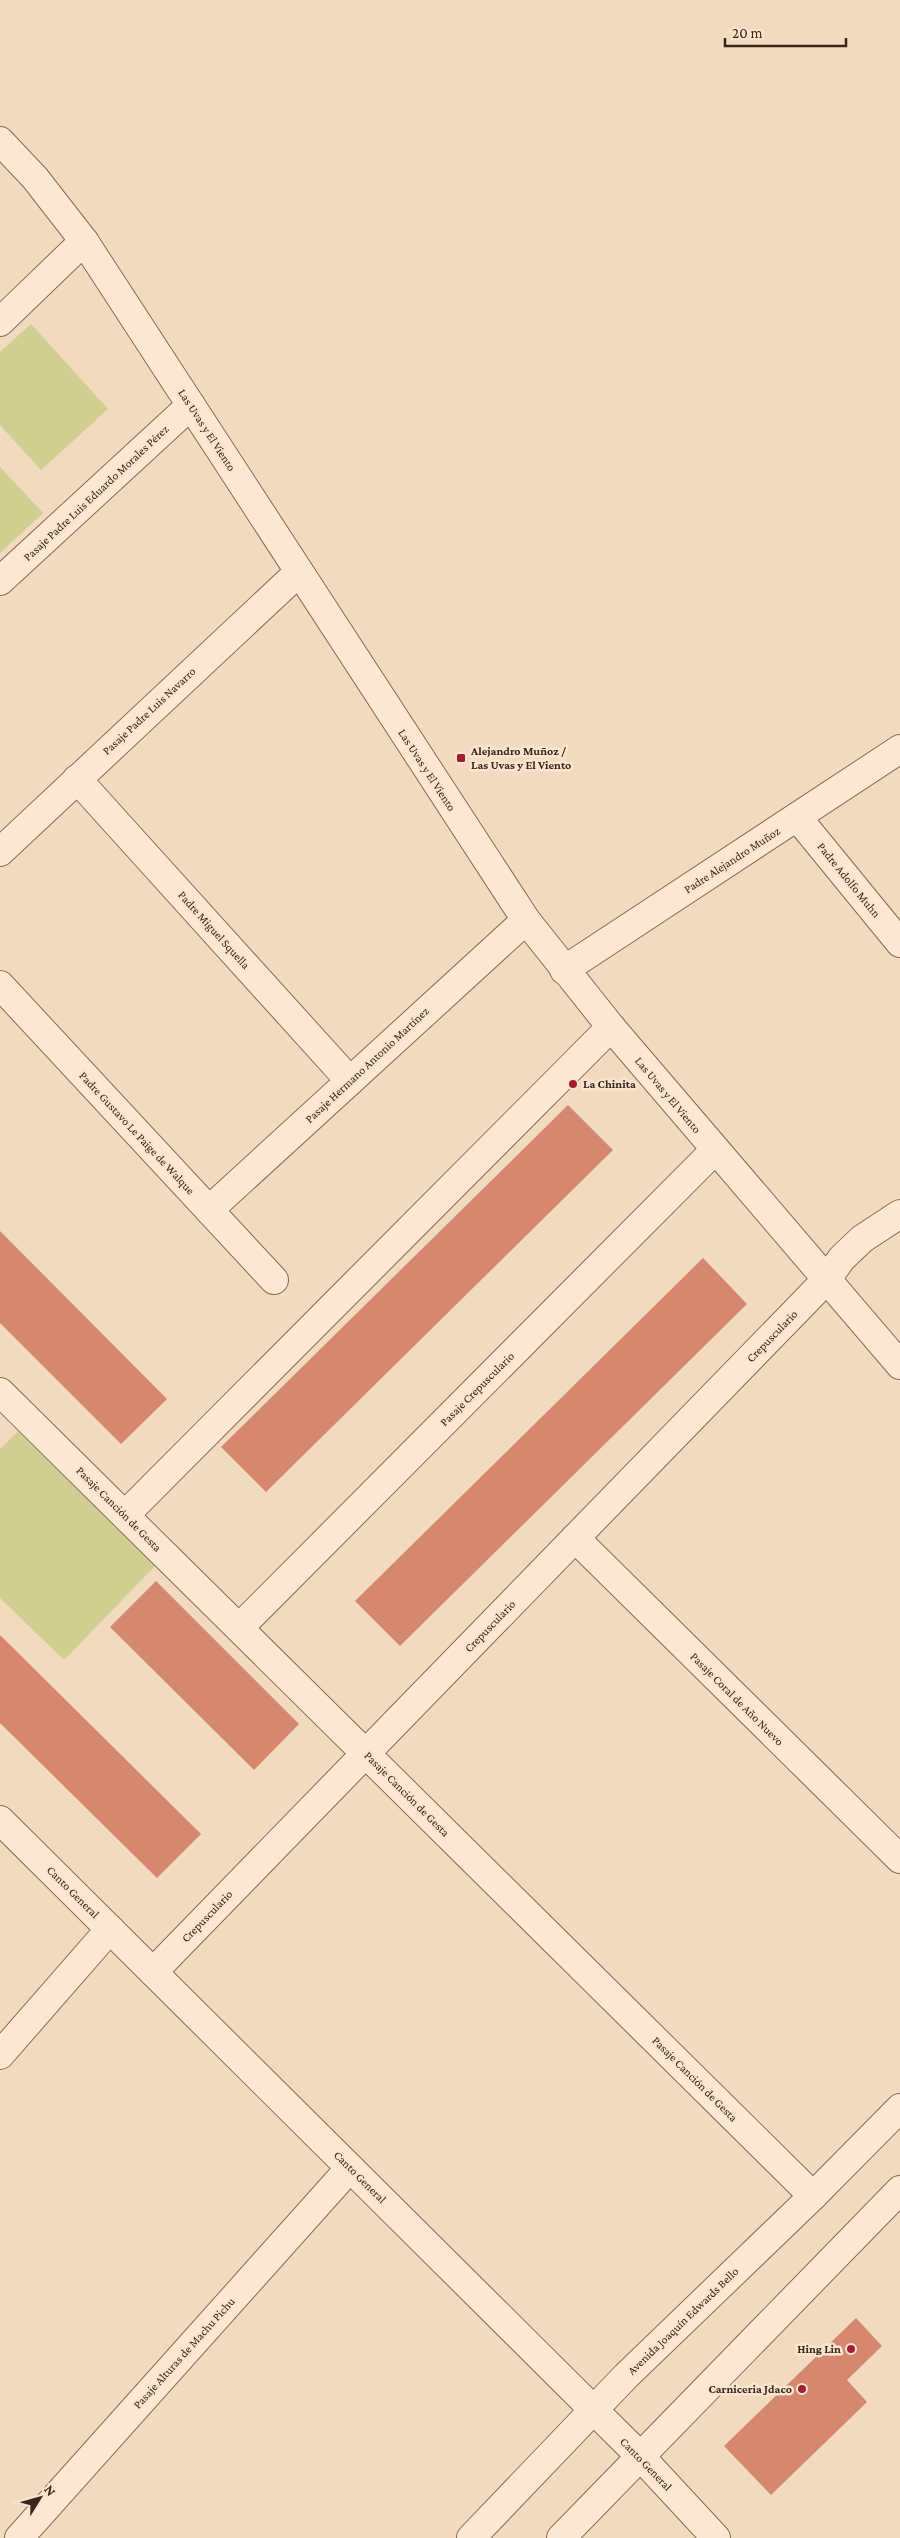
<svg xmlns="http://www.w3.org/2000/svg" width="900" height="2538" font-family="'Crimson Pro',serif">
	<rect width="100%" height="100%" fill="#f2dabe"/>
	<g fill="#d1ce91">
		<polygon points="31,324 108,409 41,470 0,425 0,352"/>
		<polygon points="0,467 43,513 0,553"/>
		<polygon points="18,1431 155,1566 64,1660 0,1598 0,1449"/>
	</g>
	<g fill="#d5886f">
		<polygon points="568,1105 613,1150 266,1492 221,1447"/>
		<polygon points="0,1231 167,1399 121,1444 0,1323"/>
		<polygon points="703,1258 747,1304 400,1646 355,1601"/>
		<polygon points="156,1581 299,1724 254,1770 110,1627"/>
		<polygon points="0,1635 201,1834 157,1878 0,1723"/>
		<polygon points="856,2318 882,2346 847,2380 867,2402 771,2495 724,2446"/>
	</g>
	<g fill="none" stroke-linecap="round" stroke-linejoin="round">
		<g stroke="#8d6955" stroke-width="30">
			<g id="minor">
				<polyline points="0,141 35,178 84,241 526,920 611,1027 900,1365"/>
				<polyline points="0,322 84,241"/>
				<polyline points="0,581 191,405"/>
				<polyline points="77,779 350,1081"/>
				<polyline points="797,817 900,943"/>
				<polyline points="0,852 299,572"/>
				<polyline points="564,970 900,749"/>
				<polyline points="0,985 274,1280"/>
				<polyline points="209,1210 526,920"/>
				<polyline points="0,1392 813,2196"/>
				<polyline points="125,1515 611,1027"/>
				<polyline points="575,1538 900,1859"/>
				<polyline points="239,1628 715,1150"/>
				<polyline points="0,1820 640,2456 716,2538"/>
				<polyline points="153,1972 797,1310 827,1279 842,1258 862,1239 900,1214"/>
				<polyline points="0,2055 110,1929"/>
				<polyline points="19,2538 350,2168"/>
				<polyline points="471,2538 626,2376 813,2196 900,2108"/>
				<polyline points="561,2538 900,2190"/>
			</g>
		</g>
		<use href="#minor" stroke="#fce8d2" stroke-width="28"/>
	</g>
	<g fill="#a21e35" stroke="#f9e5ce" stroke-width="2">
		<rect x="456" y="753" width="10" height="10" rx="2.5"/>
		<circle cx="573" cy="1084" r="5"/>
		<circle cx="851" cy="2349" r="5"/>
		<circle cx="802" cy="2389" r="5"/>
	</g>
	<g text-anchor="middle" stroke-width="5" stroke-linejoin="round" paint-order="stroke">
		<g font-size="12" fill="#3a251b" stroke="#f9e5ce">
			<text transform="translate(207 430) rotate(57)" y="4">Las Uvas y El Viento</text>
			<text transform="translate(96 493) rotate(-43)" y="4">Pasaje Padre Luis Eduardo Morales Pérez</text>
			<text transform="translate(149 711) rotate(-43)" y="4">Pasaje Padre Luis Navarro</text>
			<text transform="translate(427 770) rotate(57)" y="4">Las Uvas y El Viento</text>
			<text transform="translate(732 860) rotate(-33)" y="4">Padre Alejandro Muñoz</text>
			<text transform="translate(849 880) rotate(51)" y="4">Padre Adolfo Muhn</text>
			<text transform="translate(214 930) rotate(48)" y="4">Padre Miguel Squella</text>
			<text transform="translate(367 1065) rotate(-43)" y="4">Pasaje Hermano Antonio Martínez</text>
			<text transform="translate(668 1095) rotate(50)" y="4">Las Uvas y El Viento</text>
			<text transform="translate(137 1133) rotate(47)" y="4">Padre Gustavo Le Paige de Walque</text>
			<text transform="translate(772 1336) rotate(-46)" y="4">Crepusculario</text>
			<text transform="translate(477 1389) rotate(-45)" y="4">Pasaje Crepusculario</text>
			<text transform="translate(119 1509) rotate(45)" y="4">Pasaje Canción de Gesta</text>
			<text transform="translate(490 1626) rotate(-46)" y="4">Crepusculario</text>
			<text transform="translate(737 1699) rotate(45)" y="4">Pasaje Coral de Año Nuevo</text>
			<text transform="translate(407 1794) rotate(45)" y="4">Pasaje Canción de Gesta</text>
			<text transform="translate(73 1892) rotate(45)" y="4">Canto General</text>
			<text transform="translate(207 1916) rotate(-46)" y="4">Crepusculario</text>
			<text transform="translate(695 2079) rotate(45)" y="4">Pasaje Canción de Gesta</text>
			<text transform="translate(360 2177) rotate(45)" y="4">Canto General</text>
			<text transform="translate(683 2321) rotate(-44)" y="4">Avenida Joaquín Edwards Bello</text>
			<text transform="translate(184 2353) rotate(-48)" y="4">Pasaje Alturas de Machu Pichu</text>
			<text transform="translate(646 2464) rotate(46)" y="4">Canto General</text>
		</g>
		<g font-size="12" font-weight="bold" fill="#3a251b" stroke="#f9e5ce" text-anchor="start">
			<text x="471" y="755">Alejandro Muñoz /<tspan x="471" dy="14">Las Uvas y El Viento</tspan></text>
			<text x="583" y="1088">La Chinita</text>
			<text x="841" y="2353" text-anchor="end">Hing Lin</text>
			<text x="792" y="2393" text-anchor="end">Carniceria Jdaco</text>
		</g>
	</g>
	<g transform="translate(40 2498) rotate(53)" stroke="#f9e5ce" stroke-width="4" paint-order="stroke">
	<path d="M0-4L9 19L0 12L-9 19Z" fill="#3a251b"/>
	<text y="-8" font-size="14" font-weight="bold" text-anchor="middle" fill="#3a251b">N</text>
	</g>
	<path d="M725 38v8h121v-8" fill="none" stroke="#3a251b" stroke-width="2.5"/>
	<text x="732" y="38" font-size="15" fill="#3a251b" stroke="#f9e5ce" stroke-width="4" paint-order="stroke">20 m</text>
</svg>
